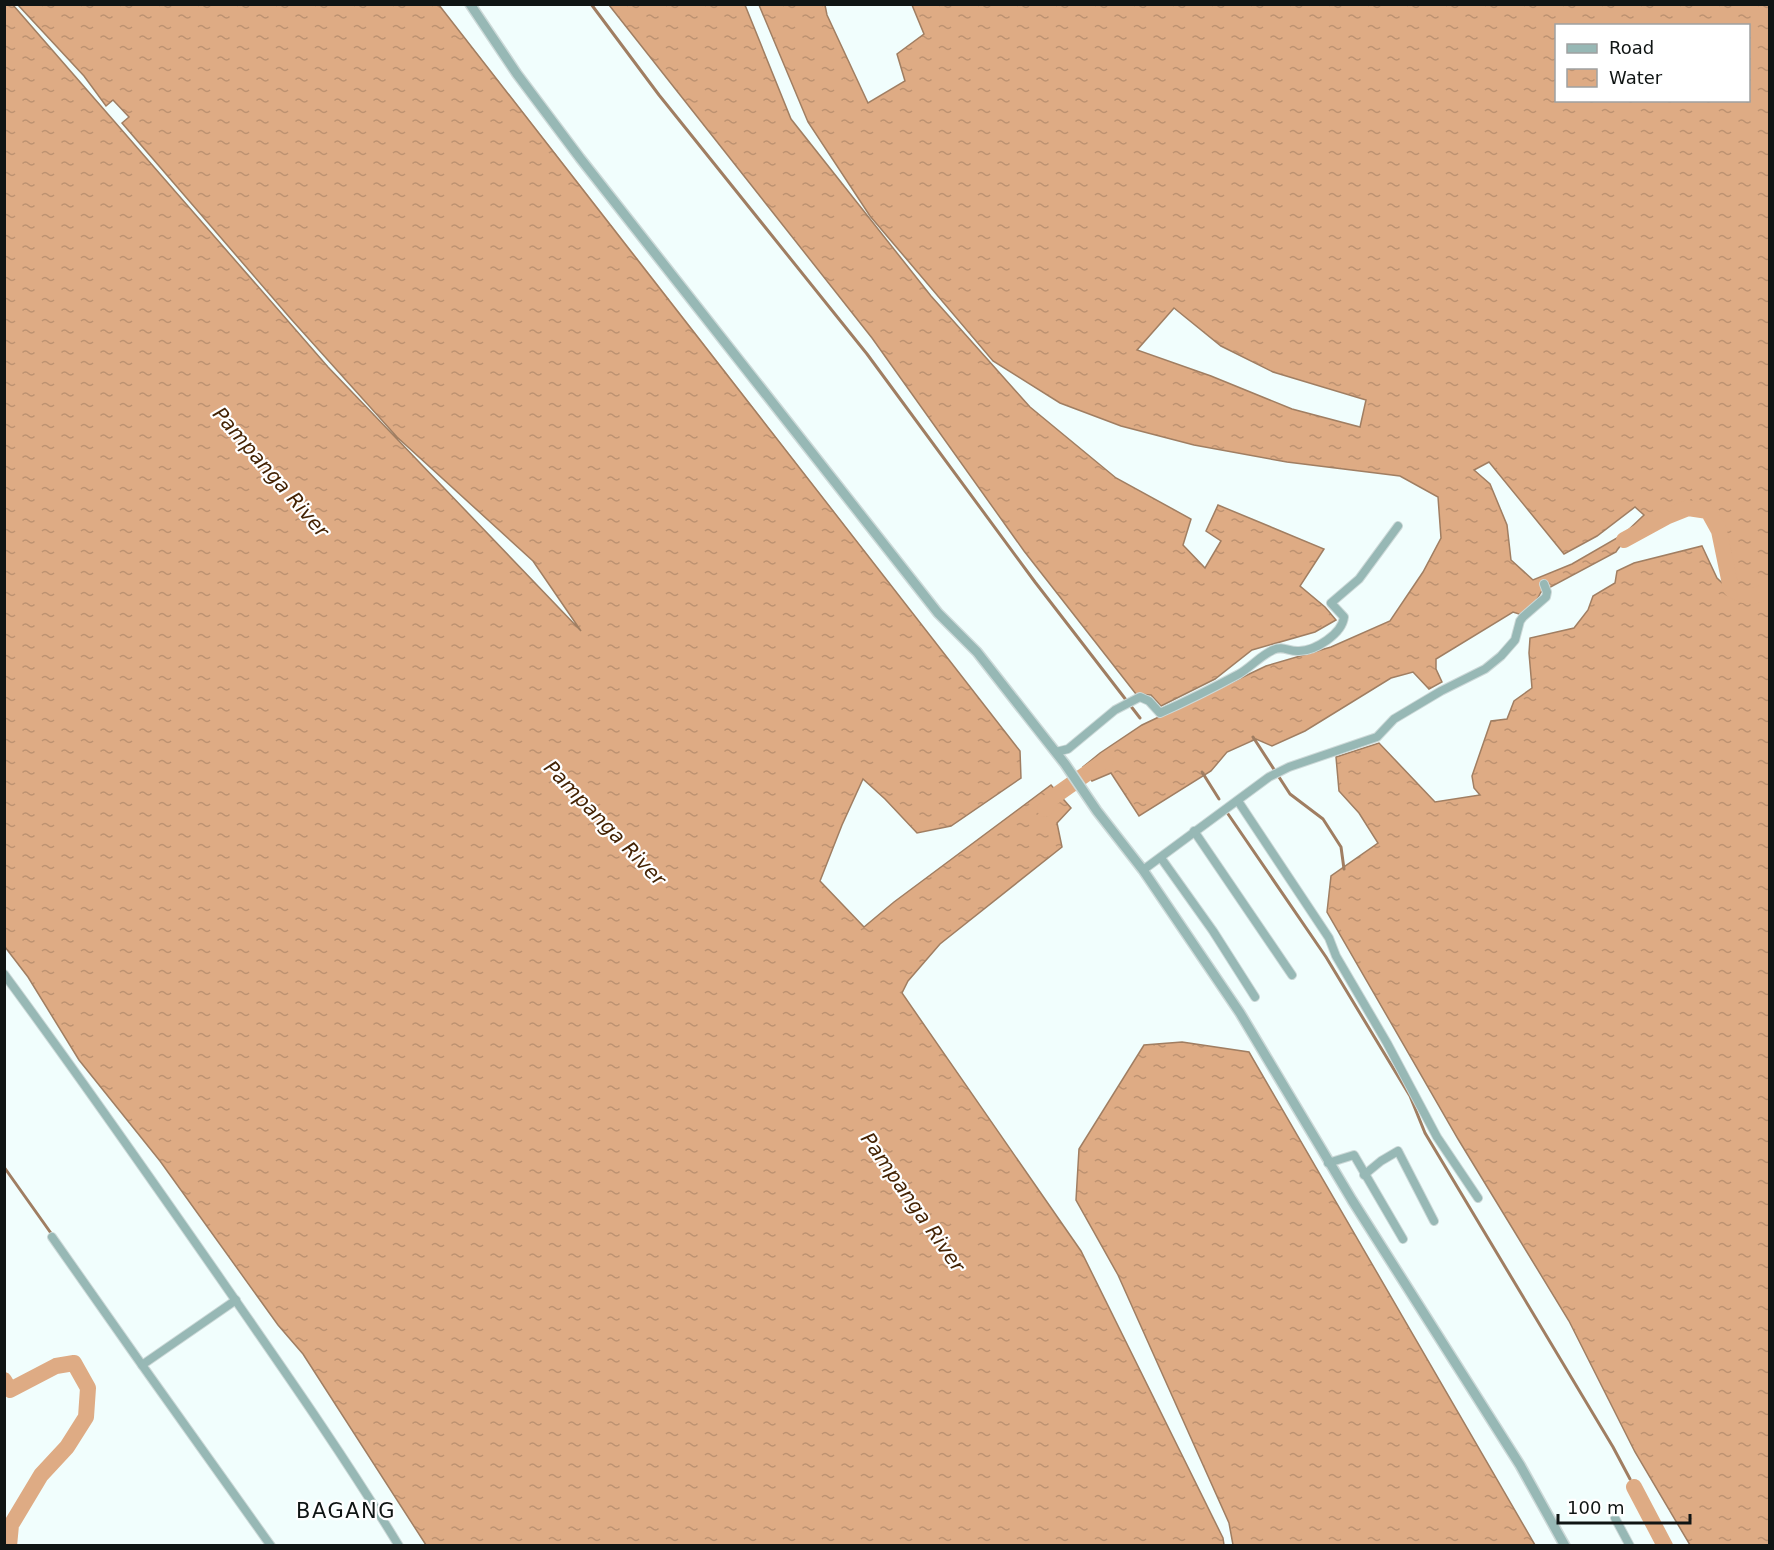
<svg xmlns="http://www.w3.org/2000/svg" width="1774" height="1550" font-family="'DejaVu Sans',sans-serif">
	<defs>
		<pattern id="water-ripples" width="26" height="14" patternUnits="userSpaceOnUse" patternTransform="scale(1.5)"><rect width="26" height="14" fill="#deab84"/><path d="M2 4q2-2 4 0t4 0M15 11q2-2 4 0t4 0" fill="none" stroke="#bd9271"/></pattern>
	</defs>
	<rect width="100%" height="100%" fill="#f1fefd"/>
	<g fill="url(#water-ripples)" stroke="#a07e62" stroke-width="1.5" fill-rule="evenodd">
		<path d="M 5,4 L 13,5 L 328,367 L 581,631 L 533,561 L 397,437 L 291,319 L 122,123 L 129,117 L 113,100 L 106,106 L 84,76 L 18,5 L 439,5 C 634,252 826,502 1020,751 L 1021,778 L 951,826 L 917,833 L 885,799 L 863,779 L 842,825 L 820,881 L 864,927 L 894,902 L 1051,785 L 1071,808 L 1057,823 L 1062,847 L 940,944 L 908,981 L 902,993 L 1081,1251 L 1223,1538 L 1224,1545 L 426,1545 L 303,1354 L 278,1325 L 160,1161 L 79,1060 L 28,977 L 5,947 Z"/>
		<polygon points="609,5 745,5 791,119 931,296 1030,407 1116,478 1191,519 1183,545 1205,568 1221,541 1206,531 1218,505 1324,549 1300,586 1325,607 1336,620 1315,632 1252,650 1215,679 1161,706 1151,695 1136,694 1024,551 872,338"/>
		<path d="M 759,5 L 825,5 L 827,15 L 868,103 L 905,81 L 897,54 L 924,34 L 912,5 L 1769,5 L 1769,589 L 1752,597 L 1730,586 L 1723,537 L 1713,508 C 1706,507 1696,503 1690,504 C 1673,507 1624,537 1616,552 L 1541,592 L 1533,607 L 1522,615 L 1513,612 L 1436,659 L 1436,669 L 1442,682 L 1429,689 L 1413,672 L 1391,678 L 1305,731 L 1272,746 L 1256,739 L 1227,752 L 1211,771 L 1139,816 L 1111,773 L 1092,781 L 1083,767 L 1100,753 L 1142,725 L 1266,666 L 1331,647 L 1390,621 L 1423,572 L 1441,538 L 1438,497 L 1400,476 L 1287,462 L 1194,445 L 1121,426 L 1060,403 L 993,361 L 870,216 L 808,122 ZM 1556,26 L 1748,26 L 1748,100 L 1556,100 ZM 1174,308 L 1221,346 L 1273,372 L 1366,400 L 1360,427 L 1292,409 L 1211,376 L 1137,350 ZM 1489,462 L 1564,554 L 1597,536 L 1635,507 L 1644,515 L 1624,534 L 1572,564 L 1533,580 L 1511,560 L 1507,525 L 1490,484 L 1474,470 Z"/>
		<polygon points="1702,546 1717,578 1741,601 1769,597 1769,1545 1690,1545 1635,1452 1569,1321 1458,1139 1327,912 1331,876 1378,843 1359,813 1339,791 1336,757 1379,743 1435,802 1480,795 1474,788 1472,776 1491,721 1507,719 1514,701 1532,688 1529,653 1530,638 1574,628 1588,610 1593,596 1615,583 1617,571 1634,563"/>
		<polygon points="1182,1042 1249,1052 1535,1545 1233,1545 1229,1523 1118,1275 1076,1200 1079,1149 1144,1045"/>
	</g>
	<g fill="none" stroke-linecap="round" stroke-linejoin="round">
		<g stroke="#a07e62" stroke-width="3">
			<polyline points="591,4 659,95 867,354 1035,582 1140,718"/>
			<polyline points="1688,508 1691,501"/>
			<polyline points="1253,737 1290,794 1323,819 1341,847 1344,869"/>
			<polyline points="1202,772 1219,799"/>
			<polyline points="1226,811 1326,957 1410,1096 1425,1133 1613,1447 1630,1479"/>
			<polyline points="4,1167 53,1236"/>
		</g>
		<g stroke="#deab84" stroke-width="16">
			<path d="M 1624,540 L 1668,516 L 1688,508 L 1708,511 L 1719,531 L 1731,589 C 1745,598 1756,599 1770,588"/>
			<polyline points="1045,809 1052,798 1106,760"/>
			<polyline points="4,1380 10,1390 56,1366 74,1363 88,1388 86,1417 67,1447 41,1475 11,1525 9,1546"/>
			<polyline points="1634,1487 1665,1546"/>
		</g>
		<g stroke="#cdd9d8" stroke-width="10">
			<g id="minor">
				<path d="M 1056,752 L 1068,749 L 1115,710 L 1140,697 L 1149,701 L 1160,713 C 1187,701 1213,688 1239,674 C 1251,667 1260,656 1273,650 C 1283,645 1289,652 1299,651 C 1315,651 1342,634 1344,617 L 1331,603 L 1359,579 L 1398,526"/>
				<polyline points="1238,801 1329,938 1336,956 1387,1043 1437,1137 1478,1198"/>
				<polyline points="1194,831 1292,975"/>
				<polyline points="1161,858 1213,931 1255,997"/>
				<polyline points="1143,870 1269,777 1289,767 1377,737 1394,719 1441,691 1485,669 1501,656 1515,640 1520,621 1523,617 1546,597 1547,592 1544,584"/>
				<path d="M 4,974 C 78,1074 149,1176 220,1278 C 281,1366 343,1454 399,1546"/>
				<polyline points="1328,1163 1354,1155 1403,1239"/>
				<polyline points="1364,1175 1381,1161 1398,1151 1434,1221"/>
				<polyline points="52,1237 142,1365"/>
				<polyline points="236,1300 142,1365 271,1546"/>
				<polyline points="1615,1518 1630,1546"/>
			</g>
		</g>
		<g stroke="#cdd9d8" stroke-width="12">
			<polyline id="tertiary" points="470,4 517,74 580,158 938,613 977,652 1065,764 1097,811 1143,870 1240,1013 1352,1200 1520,1465 1565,1546"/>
		</g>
		<use href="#minor" stroke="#97b8b5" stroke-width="8"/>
		<use href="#tertiary" stroke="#97b8b5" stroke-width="9"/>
	</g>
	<g text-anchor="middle" stroke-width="4.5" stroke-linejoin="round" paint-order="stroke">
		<g font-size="20" font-style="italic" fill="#442304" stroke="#fff">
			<text transform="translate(271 472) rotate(49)" y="7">Pampanga River</text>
			<text transform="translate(605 823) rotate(46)" y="7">Pampanga River</text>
			<text transform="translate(913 1202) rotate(55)" y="7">Pampanga River</text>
		</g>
		<g font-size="21" letter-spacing="1.5" fill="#101514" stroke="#fff">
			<text x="346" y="1518">BAGANG</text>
		</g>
	</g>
	<rect width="1774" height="1550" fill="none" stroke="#101514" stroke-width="12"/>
	<rect x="1555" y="24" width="195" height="78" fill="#ffffff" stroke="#9fa1a1" stroke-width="1.5"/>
	<rect x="1567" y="44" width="30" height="9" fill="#97b8b5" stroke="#9fa1a1" stroke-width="1.5"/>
	<text x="1609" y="54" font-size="18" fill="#101514">Road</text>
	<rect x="1567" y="69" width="30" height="18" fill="url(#water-ripples)" stroke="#9fa1a1" stroke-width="1.5"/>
	<text x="1609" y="84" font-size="18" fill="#101514">Water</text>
	<path d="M1558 1514v9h132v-9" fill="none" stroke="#101514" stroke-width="3"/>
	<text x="1567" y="1514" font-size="18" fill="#101514" stroke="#ffffff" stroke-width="4.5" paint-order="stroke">100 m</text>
</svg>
